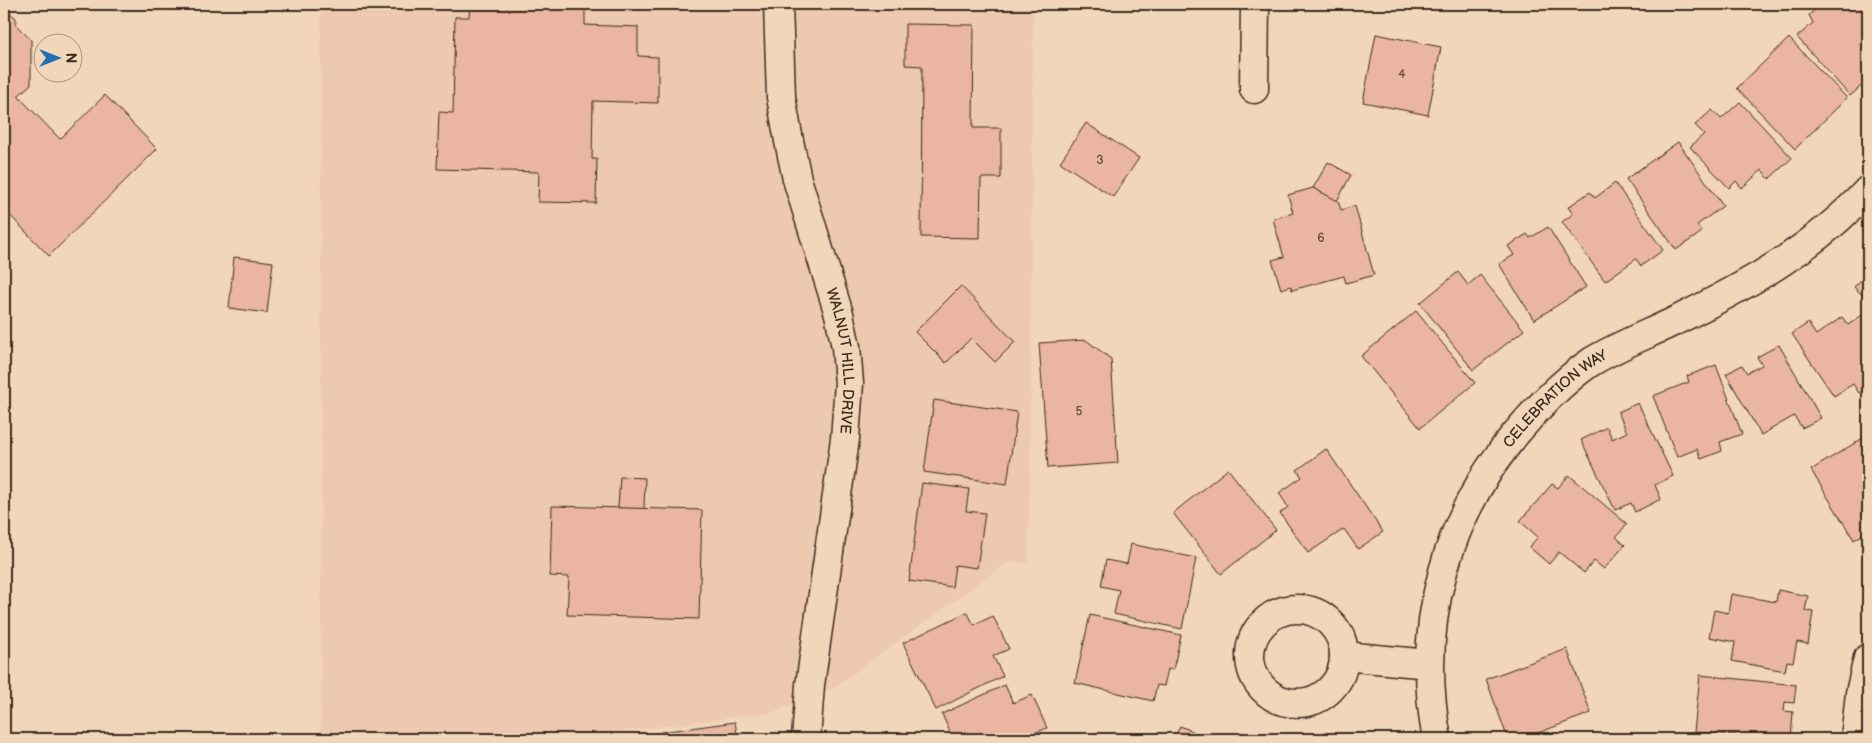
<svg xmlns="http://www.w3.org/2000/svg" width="1872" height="743" font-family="'Balsamiq Sans',sans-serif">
	<rect width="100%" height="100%" fill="#f2d6b9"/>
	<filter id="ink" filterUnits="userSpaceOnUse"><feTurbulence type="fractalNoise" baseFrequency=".02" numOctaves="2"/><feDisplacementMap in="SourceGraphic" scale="10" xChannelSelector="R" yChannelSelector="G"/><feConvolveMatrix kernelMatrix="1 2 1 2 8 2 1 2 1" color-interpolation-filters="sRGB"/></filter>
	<g filter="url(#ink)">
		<polygon fill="#ecc9af" points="321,4 1033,4 1030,489 1028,562 1008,562 833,688 773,712 562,739 321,739"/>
		<g fill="#eab6a2" stroke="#3b2a1e">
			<polygon points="470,4 585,4 585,25 638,27 638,56 658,57 658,103 593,101 592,159 597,159 596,203 538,202 539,172 437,169 439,112 453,113 455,17 469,17"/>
			<polygon points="1821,4 1826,8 1831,4 1857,4 1868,16 1868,80 1850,96 1797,37 1813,23 1809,15"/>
			<polygon points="4,8 16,18 16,25 31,40 31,84 18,96 60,139 105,95 157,149 49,256 4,209"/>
			<polygon points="905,24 974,25 973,128 1001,128 1001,178 981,178 980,238 921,237 922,66 905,65"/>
			<polygon points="1376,34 1441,47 1428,115 1363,102"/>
			<polygon points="1789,38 1847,98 1795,149 1737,88"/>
			<polygon points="1740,102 1792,158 1769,179 1762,170 1742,188 1736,181 1729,188 1690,147 1704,134 1695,125 1712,110 1721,119"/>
			<polygon points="1086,123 1139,158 1113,197 1060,162"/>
			<polygon points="1678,142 1723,206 1697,225 1702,232 1676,250 1626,179"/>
			<polygon points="1328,162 1351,175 1337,201 1313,188"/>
			<polygon points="1615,183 1663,250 1641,266 1636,259 1605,281 1562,222 1573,214 1568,207 1590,192 1595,198"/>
			<polygon points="1313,188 1338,201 1341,210 1355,206 1374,275 1346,283 1344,276 1292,290 1291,286 1281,289 1272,260 1284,257 1273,219 1293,213 1288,195"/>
			<polygon points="1548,227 1586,287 1534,320 1499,264 1514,255 1508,246 1527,234 1530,238"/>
			<polygon points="234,257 273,262 267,313 229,308"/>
			<polygon points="1458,272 1468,285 1480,275 1524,330 1473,370 1420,303"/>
			<polygon points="1868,273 1868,301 1854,287"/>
			<polygon points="961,286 1015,342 995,362 971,338 946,363 915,332"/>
			<polygon points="1416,311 1475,383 1420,428 1361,356"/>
			<polygon points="1862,315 1868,324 1868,386 1859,393 1853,384 1834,396 1792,334 1808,323 1816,335 1842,317 1848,325"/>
			<polygon points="1086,340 1111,359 1118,463 1048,468 1039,343"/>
			<polygon points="1779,345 1821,418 1802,428 1794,416 1761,435 1726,374 1742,365 1747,373 1762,365 1757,357"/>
			<polygon points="1716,365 1742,434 1720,442 1722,451 1701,459 1697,449 1677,457 1653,396 1689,382 1687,376"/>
			<polygon points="934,400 1017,412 1007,484 924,472"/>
			<polygon points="1638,403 1673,476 1655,485 1661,499 1635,512 1631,503 1615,510 1581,440 1607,427 1612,439 1627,432 1618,412"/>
			<polygon points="1868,435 1868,531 1854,540 1811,470"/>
			<polygon points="1326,449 1383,532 1358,549 1344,529 1308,553 1280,513 1288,507 1279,493 1302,477 1297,470"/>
			<polygon points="1228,469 1276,530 1221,574 1173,513"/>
			<polygon points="1569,475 1627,524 1616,537 1625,545 1604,569 1594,561 1584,573 1559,552 1549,564 1529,547 1538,537 1520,521 1552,484 1558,488"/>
			<polygon points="620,477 645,478 644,509 618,508"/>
			<polygon points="922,483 969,489 966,511 985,513 977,568 955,565 952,587 909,581"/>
			<polygon points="552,506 702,510 699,619 567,615 569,577 550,576"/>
			<polygon points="1131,544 1196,558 1182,629 1114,614 1119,590 1101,586 1106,560 1127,564"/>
			<polygon points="1778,590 1808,596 1805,611 1813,612 1808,644 1797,642 1793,662 1787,661 1785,671 1732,661 1735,642 1709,637 1714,610 1728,613 1731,594 1776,602"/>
			<polygon points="967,612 974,625 993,616 1009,649 993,656 1003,676 936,710 903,643"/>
			<polygon points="1090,615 1181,635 1173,670 1168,669 1164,686 1157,685 1153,701 1075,683"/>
			<polygon points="1567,649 1591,713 1522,739 1508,739 1486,679"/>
			<polygon points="1700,675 1796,685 1794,703 1785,702 1784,711 1793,712 1791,739 1694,732"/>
			<polygon points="1005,685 1013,703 1032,695 1047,728 1032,734 1034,739 953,739 942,714"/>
			<polygon points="735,722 738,739 662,739 661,732"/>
			<polygon points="1180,726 1211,739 1174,739"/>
		</g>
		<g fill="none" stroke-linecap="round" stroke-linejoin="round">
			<g stroke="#3b2a1e" stroke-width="31">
				<g id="minor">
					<path id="s1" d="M 778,4 L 781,97 L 789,141 L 797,179 L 839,314 L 846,347 L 849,383 L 845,439 L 810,685 L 806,739"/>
					<polyline points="1254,89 1255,4"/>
					<circle cx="1297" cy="656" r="47"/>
					<polyline points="1344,656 1429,664"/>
					<path id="s2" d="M 1437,739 C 1415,624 1446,512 1524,424 C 1544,401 1566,379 1591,362 C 1617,346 1646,335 1673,322 C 1744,287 1814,249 1868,190"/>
					<polyline points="1855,739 1860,693 1868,658"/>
				</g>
			</g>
			<use href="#minor" stroke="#f2d6b9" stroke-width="28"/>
		</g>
	</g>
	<g text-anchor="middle" stroke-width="4" stroke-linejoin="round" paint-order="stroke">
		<g font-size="12" fill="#674d3f">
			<text x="1402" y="78">4</text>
			<text x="1100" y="164">3</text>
			<text x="1321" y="242">6</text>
			<text x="1079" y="415">5</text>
		</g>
		<g font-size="15" fill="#3b2a1e" stroke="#f2d6b9">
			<text dy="5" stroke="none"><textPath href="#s1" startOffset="365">WALNUT HILL DRIVE</textPath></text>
			<text dy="5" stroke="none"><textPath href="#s2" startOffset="379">CELEBRATION WAY</textPath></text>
		</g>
	</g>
	<rect width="1872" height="743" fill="none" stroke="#f2d6b9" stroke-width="20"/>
	<rect x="10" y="10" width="1852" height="723" fill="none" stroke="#3b2a1e" stroke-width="2" filter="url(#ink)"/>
	<g transform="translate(58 58) rotate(90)"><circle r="24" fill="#f2d6b9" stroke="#a9917b"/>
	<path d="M0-4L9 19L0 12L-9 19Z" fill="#1f6fb2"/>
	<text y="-8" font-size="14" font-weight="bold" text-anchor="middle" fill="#3b2a1e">N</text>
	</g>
</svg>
